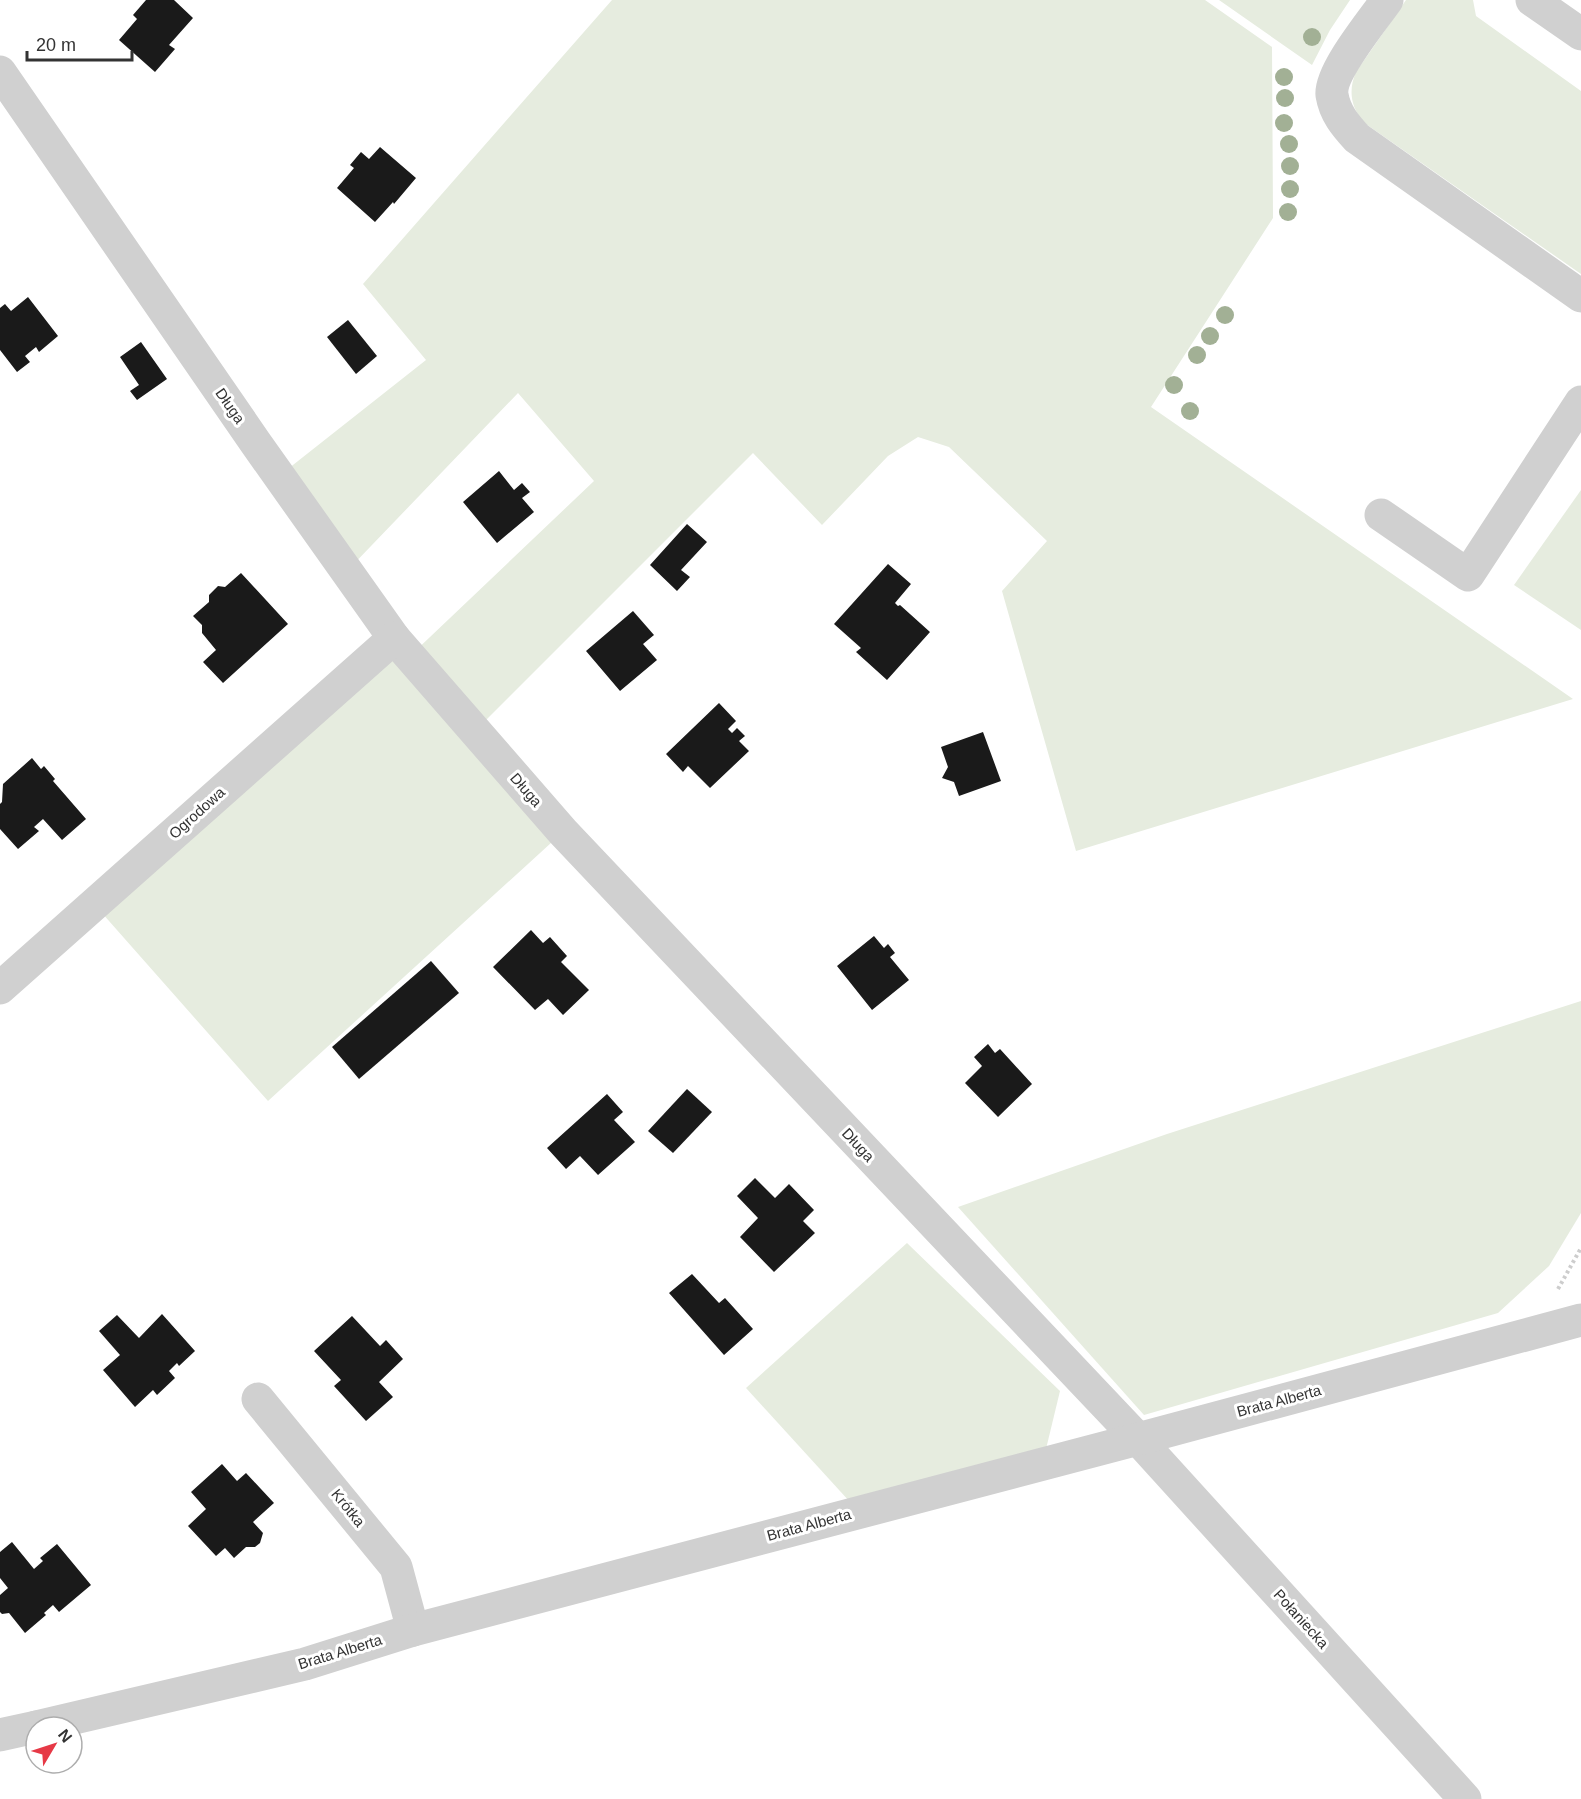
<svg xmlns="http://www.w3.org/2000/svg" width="1581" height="1799" font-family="Helvetica,sans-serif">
	<rect width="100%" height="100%" fill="#fff"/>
	<g fill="#e6ecdf">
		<polygon points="612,0 1205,0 1272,47 1273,218 1151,407 1573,699 1076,851 1002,591 1047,541 949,447 918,437 888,456 822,525 753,453 475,731 563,832 268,1101 94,904 394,638 410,656 594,481 518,393 347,571 279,476 426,360 363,284"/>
		<polygon points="1219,0 1350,0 1330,30 1312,65"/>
		<path d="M 1406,0 L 1473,0 L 1476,16 L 1581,91 L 1581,274 L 1363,122 C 1351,106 1348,91 1356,72 Z"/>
		<polygon points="1581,490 1581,630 1514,585"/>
		<polygon points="1581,1001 1581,1213 1549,1266 1498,1313 1144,1415 958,1207 1167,1134"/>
		<polygon points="907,1243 1060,1391 1046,1449 850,1502 746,1388"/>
	</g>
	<g fill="#1a1a1a">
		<polygon points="146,0 174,0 193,18 169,45 175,49 155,72 119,40 137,19 133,15"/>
		<polygon points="380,147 416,178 394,204 393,202 375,222 337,188 354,168 350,165 361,152 369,159"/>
		<polygon points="28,297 58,336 39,352 36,347 25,356 30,362 17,372 0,350 0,308 5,304 11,311"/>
		<polygon points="348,320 377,356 356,374 327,337"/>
		<polygon points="141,342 167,379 137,400 130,391 139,385 120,357"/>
		<polygon points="499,471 514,490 522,483 530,492 522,498 534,512 497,543 463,502"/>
		<polygon points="687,524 707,542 681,570 690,577 677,591 650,565"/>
		<polygon points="888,564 911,584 895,603 898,606 900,605 930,632 887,680 856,652 861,648 834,624"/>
		<polygon points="241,573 288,624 223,683 203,662 216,650 202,633 202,625 193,616 209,602 209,595 218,586 225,587"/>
		<polygon points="633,611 654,635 643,644 657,660 620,691 586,651"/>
		<polygon points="719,703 736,721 728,729 732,733 737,728 745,736 739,741 749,751 710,788 688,766 683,772 666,754"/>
		<polygon points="983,732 1001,781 959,796 954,782 942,778 948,767 941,747"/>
		<polygon points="32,758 41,769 44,766 55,779 53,781 86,819 62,840 43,819 34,827 39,831 18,849 0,829 0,804 2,802 3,784"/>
		<polygon points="531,930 543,943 550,937 567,956 561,962 589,990 563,1015 548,999 535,1010 493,967"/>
		<polygon points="874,936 884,948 888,944 895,953 890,957 909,980 872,1010 837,966"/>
		<polygon points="431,961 459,993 359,1079 332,1047"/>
		<polygon points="988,1044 995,1053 1000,1049 1032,1084 998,1117 965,1083 982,1066 974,1057"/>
		<polygon points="687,1089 712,1112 673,1153 648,1131"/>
		<polygon points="607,1094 623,1112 614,1120 635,1142 598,1175 580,1156 566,1169 547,1148"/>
		<polygon points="755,1178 775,1198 789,1184 814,1210 803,1221 815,1233 774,1272 740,1237 758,1218 737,1196"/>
		<polygon points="692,1274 719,1303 725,1298 753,1329 724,1355 669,1293"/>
		<polygon points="162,1314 195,1351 179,1366 177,1363 169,1371 175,1378 157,1395 153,1390 135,1407 103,1370 120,1355 99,1331 117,1315 139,1338"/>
		<polygon points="352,1316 380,1346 386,1340 403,1359 379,1382 393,1397 366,1421 334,1386 341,1380 314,1351"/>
		<polygon points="222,1464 237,1481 246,1473 274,1503 253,1522 263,1533 260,1543 255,1547 246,1547 234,1558 225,1548 216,1556 188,1526 206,1509 191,1492"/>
		<polygon points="12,1542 34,1569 43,1561 40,1558 57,1544 91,1585 59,1612 53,1605 44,1613 46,1615 25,1633 9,1613 2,1614 0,1612 0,1595 8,1588 0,1578 0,1552"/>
	</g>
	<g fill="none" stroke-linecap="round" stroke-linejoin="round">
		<polyline stroke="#cdcdcd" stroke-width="4" stroke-dasharray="3 3" stroke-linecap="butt" points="1558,1289 1581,1248"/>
		<g stroke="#d0d0d0" stroke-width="33">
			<path d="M 1387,0 C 1373,20 1329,73 1332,95 C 1335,113 1345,125 1357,138 L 1581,296"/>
			<polyline points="1532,0 1581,34"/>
			<polyline points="0,72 255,442 394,638 563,832 1138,1439 1465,1799"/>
			<polyline points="1381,515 1468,575 1581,402"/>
			<polyline points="0,988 394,638"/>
			<polyline points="258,1399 396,1567 413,1630"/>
			<polyline points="36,1727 305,1664 413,1630 1138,1439 1581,1320"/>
			<polyline points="0,1735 36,1727"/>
		</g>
	</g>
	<g fill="#a2b095">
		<circle cx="1312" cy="37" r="9"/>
		<circle cx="1284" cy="77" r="9"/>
		<circle cx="1285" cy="98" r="9"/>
		<circle cx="1284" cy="123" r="9"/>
		<circle cx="1289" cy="144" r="9"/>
		<circle cx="1290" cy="166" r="9"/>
		<circle cx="1290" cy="189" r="9"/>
		<circle cx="1288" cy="212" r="9"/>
		<circle cx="1225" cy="315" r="9"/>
		<circle cx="1210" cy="336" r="9"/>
		<circle cx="1197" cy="355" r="9"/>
		<circle cx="1174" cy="385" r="9"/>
		<circle cx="1190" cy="411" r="9"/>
	</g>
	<g text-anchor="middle" stroke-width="6" stroke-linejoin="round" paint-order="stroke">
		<g font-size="15" fill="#333" stroke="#fff">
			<text transform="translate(230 406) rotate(55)" y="5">Długa</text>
			<text transform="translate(526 790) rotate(49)" y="5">Długa</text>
			<text transform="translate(197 813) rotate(-42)" y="5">Ogrodowa</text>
			<text transform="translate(858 1145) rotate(47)" y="5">Długa</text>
			<text transform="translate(1279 1401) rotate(-15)" y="5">Brata Alberta</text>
			<text transform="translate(348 1508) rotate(51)" y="5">Krótka</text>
			<text transform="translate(809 1525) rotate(-15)" y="5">Brata Alberta</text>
			<text transform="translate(1301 1619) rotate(48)" y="5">Połaniecka</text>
			<text transform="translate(340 1652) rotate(-17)" y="5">Brata Alberta</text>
		</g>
	</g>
	<g transform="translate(54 1745) rotate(51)"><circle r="28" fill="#ffffff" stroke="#adadad" stroke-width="1.5"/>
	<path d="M0-4.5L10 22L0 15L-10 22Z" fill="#e63946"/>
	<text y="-9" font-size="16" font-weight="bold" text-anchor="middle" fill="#333333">N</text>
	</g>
	<path d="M27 51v9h105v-9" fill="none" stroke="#333333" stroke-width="3"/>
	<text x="36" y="51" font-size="18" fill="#333333" stroke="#ffffff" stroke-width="4.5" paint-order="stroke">20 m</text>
</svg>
